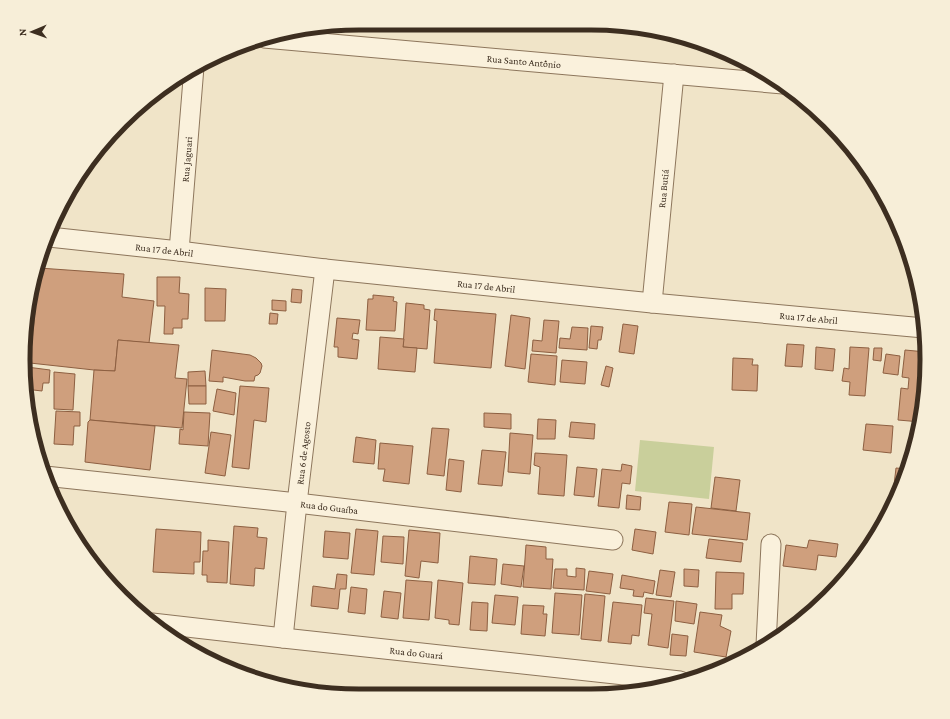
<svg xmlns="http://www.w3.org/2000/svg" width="950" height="719" font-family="'Crimson Pro',serif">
	<rect width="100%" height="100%" fill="#f0e4c8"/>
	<polygon fill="#c9cf9b" points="640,440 714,447 709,499 635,491"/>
	<g fill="#cf9f7d" stroke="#8d5f41">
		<polygon points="39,268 124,274 122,297 154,301 149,343 118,340 115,371 94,370 30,363"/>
		<polygon points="36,276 34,302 29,302 30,294"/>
		<polygon points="157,277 180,277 179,293 189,294 188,319 182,319 182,328 173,328 173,334 164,334 165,306 157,306"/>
		<polygon points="205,288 226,289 225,321 205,321"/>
		<polygon points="292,289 302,290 301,303 291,302"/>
		<polygon points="373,295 394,297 393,301 397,302 395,331 366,330 368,299 373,299"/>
		<polygon points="272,300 286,301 286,311 272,310"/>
		<polygon points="406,303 424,305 424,309 430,310 427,349 403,347"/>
		<polygon points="435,309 496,314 491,368 434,363 437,321 434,320"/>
		<polygon points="270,313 278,314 277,324 269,324"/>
		<polygon points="511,315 530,318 525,369 505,366"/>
		<polygon points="337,318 360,320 358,334 353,333 352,339 359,340 357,359 338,357 338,347 334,347"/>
		<polygon points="544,320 559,321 556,353 532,351 533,340 542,341"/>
		<polygon points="623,324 638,326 634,354 619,352"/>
		<polygon points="591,326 603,327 601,340 598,340 597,349 589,348"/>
		<polygon points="572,327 588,328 587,350 559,348 560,338 570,339"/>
		<polygon points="380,337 404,339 403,347 417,348 415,372 378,369"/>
		<polygon points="26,339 30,340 27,358 25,358"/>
		<polygon points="118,340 179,345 175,378 187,379 182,428 90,420 94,370 115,371"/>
		<polygon points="787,344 804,345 802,367 785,366"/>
		<polygon points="816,347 835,349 833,371 815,369"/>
		<polygon points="850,347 869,348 865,396 849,395 850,382 842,381 844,368 849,369"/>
		<polygon points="874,348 882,348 881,361 873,360"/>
		<polygon points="212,350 250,355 256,358 261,363 262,366 260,373 258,375 255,376 254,381 245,381 223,377 223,382 209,381"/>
		<polygon points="905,350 926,352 927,359 921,422 898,420 901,388 908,389 909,378 902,377"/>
		<polygon points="531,354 557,356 555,385 528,382"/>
		<polygon points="886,354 900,356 898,375 883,373"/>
		<polygon points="733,358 753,359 752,365 758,365 757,391 732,390"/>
		<polygon points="562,360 587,362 585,384 560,382"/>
		<polygon points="25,364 28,365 25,388 24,381"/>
		<polygon points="606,366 613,368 609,387 601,385"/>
		<polygon points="27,367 50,370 49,383 43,383 42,391 25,389"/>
		<polygon points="205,371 206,386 188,386 188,372"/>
		<polygon points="54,372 75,374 73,410 54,409"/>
		<polygon points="188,386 206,386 206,404 189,404"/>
		<polygon points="240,386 269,388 266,422 254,420 249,469 232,467"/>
		<polygon points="217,389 236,393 234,415 213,411"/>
		<polygon points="56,411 80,412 80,426 74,426 73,445 54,444"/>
		<polygon points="184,412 210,413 208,446 179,444 180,429 183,430"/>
		<polygon points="484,413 511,414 511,429 484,427"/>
		<polygon points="538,419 556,420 555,439 537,439"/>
		<polygon points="90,420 155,426 150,470 85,462 88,422"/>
		<polygon points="571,422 595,424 594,439 569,437"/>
		<polygon points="866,424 893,426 891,453 863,450"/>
		<polygon points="432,428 449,429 444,476 427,474"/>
		<polygon points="211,432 231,435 225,476 205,473"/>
		<polygon points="510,433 533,435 530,474 508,472"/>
		<polygon points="356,437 376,440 374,464 353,462"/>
		<polygon points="380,443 413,446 409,484 383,481 385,469 378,469"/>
		<polygon points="482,450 506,452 502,486 478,484"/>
		<polygon points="535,453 567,455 564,496 538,494 540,467 534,465"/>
		<polygon points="449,459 464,461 461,492 446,490"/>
		<polygon points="622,464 632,466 630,484 622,483 619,508 598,506 602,469 621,471"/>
		<polygon points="577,467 597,469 594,497 574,495"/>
		<polygon points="896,468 907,469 902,486 894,485"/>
		<polygon points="715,477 740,480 736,511 711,508"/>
		<polygon points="627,495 641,497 640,510 626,509"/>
		<polygon points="669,502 692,504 689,535 665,532"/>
		<polygon points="696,507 750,513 747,540 692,534"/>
		<polygon points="234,526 258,528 257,537 267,538 264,569 255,568 254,586 230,584"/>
		<polygon points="156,529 201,532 200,562 194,562 194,574 153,572"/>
		<polygon points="356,529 378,531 374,575 351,573"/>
		<polygon points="635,529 656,532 653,554 632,550"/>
		<polygon points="409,530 440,533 438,563 421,561 419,578 405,576"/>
		<polygon points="325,531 350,533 348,559 323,557"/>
		<polygon points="383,536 404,537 403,564 381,562"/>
		<polygon points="709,539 743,543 741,562 706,558"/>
		<polygon points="208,540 229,542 227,583 207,582 207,575 202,575 203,551 208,551"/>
		<polygon points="809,540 838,544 836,557 818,555 816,570 783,566 786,545 807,548"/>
		<polygon points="526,545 546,547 546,559 553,559 551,589 523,587"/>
		<polygon points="470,556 497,559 495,585 468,583"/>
		<polygon points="503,564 524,566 521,587 501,584"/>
		<polygon points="576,568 585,569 584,590 553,588 555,569 567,569 567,576 576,577"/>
		<polygon points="684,569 699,570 698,587 684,586"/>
		<polygon points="660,570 675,572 671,597 656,595"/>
		<polygon points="589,571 613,574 610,594 586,591"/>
		<polygon points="716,572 744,573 743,594 732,594 732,609 715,609"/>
		<polygon points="337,574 347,575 346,589 340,589 338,609 311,606 313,586 335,589"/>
		<polygon points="622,575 655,581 653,594 644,592 643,597 633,596 634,590 620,588"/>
		<polygon points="406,580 432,582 429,620 403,618"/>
		<polygon points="438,580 463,583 459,625 449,624 449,620 435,618"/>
		<polygon points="351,587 367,589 365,614 348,612"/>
		<polygon points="384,591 401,593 398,619 381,617"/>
		<polygon points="555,593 582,595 579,635 552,633"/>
		<polygon points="585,594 605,596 601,641 581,639"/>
		<polygon points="495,595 518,597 515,625 492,623"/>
		<polygon points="646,598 674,601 668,648 648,645 652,614 644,613"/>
		<polygon points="676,601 697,604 694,624 675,621"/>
		<polygon points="472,602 488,603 487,631 470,630"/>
		<polygon points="613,602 642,605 639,636 632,635 631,644 608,642"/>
		<polygon points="523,605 544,606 543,614 547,614 545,636 521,634"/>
		<polygon points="700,612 722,615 720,626 731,631 726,657 694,652"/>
		<polygon points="672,634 688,636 686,656 670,655"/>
	</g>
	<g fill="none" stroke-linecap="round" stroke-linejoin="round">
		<g stroke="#8d765c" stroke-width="21">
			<g id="street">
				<path id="s1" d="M 264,38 L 783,84"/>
				<path id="s2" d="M 49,237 L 179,251 L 325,269 L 652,303 L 924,328"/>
				<path id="s3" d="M 179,251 L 194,67"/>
				<path id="s4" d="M 652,303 L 674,74"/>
				<path id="s5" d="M 45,476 L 297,503 L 613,540"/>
				<path id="s6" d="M 152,623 L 283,638 L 680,681"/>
				<path id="s7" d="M 283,638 L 297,503 L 325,269"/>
				<polyline points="766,645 771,544"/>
			</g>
		</g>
		<use href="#street" stroke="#faf1dc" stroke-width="19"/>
	</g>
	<g text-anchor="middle" stroke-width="3" stroke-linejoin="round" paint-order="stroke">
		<g font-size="10" fill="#3d2e20" stroke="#f7eed8">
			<text dy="4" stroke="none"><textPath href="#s1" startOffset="261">Rua Santo Antônio</textPath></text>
			<text dy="4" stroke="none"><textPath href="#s3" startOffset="92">Rua Jaguari</textPath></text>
			<text dy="4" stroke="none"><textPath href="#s4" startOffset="115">Rua Butiá</textPath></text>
			<text dy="4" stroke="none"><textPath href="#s2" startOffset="116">Rua 17 de Abril</textPath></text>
			<text dy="4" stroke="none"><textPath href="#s2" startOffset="440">Rua 17 de Abril</textPath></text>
			<text dy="4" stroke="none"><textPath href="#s2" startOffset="764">Rua 17 de Abril</textPath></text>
			<text dy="4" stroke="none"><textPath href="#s7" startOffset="186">Rua 6 de Agosto</textPath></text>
			<text dy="4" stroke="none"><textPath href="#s5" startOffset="286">Rua do Guaíba</textPath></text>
			<text dy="4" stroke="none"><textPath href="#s6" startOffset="266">Rua do Guará</textPath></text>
		</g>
	</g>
	<path d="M0 0H950V719H0ZM359 30H591A329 329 0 0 1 920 359V360A329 329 0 0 1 591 689H359A329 329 0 0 1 30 360V359A329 329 0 0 1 359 30Z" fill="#f7eed8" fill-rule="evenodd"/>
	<path fill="none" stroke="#3d2e20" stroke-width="5" d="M359 30H591A329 329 0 0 1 920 359V360A329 329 0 0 1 591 689H359A329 329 0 0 1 30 360V359A329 329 0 0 1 359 30Z"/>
	<g transform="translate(32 32) rotate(268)" stroke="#f7eed8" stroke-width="3" paint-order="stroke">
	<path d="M0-3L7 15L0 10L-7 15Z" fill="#3d2e20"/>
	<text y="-6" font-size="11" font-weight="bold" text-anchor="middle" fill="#3d2e20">N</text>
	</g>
</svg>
